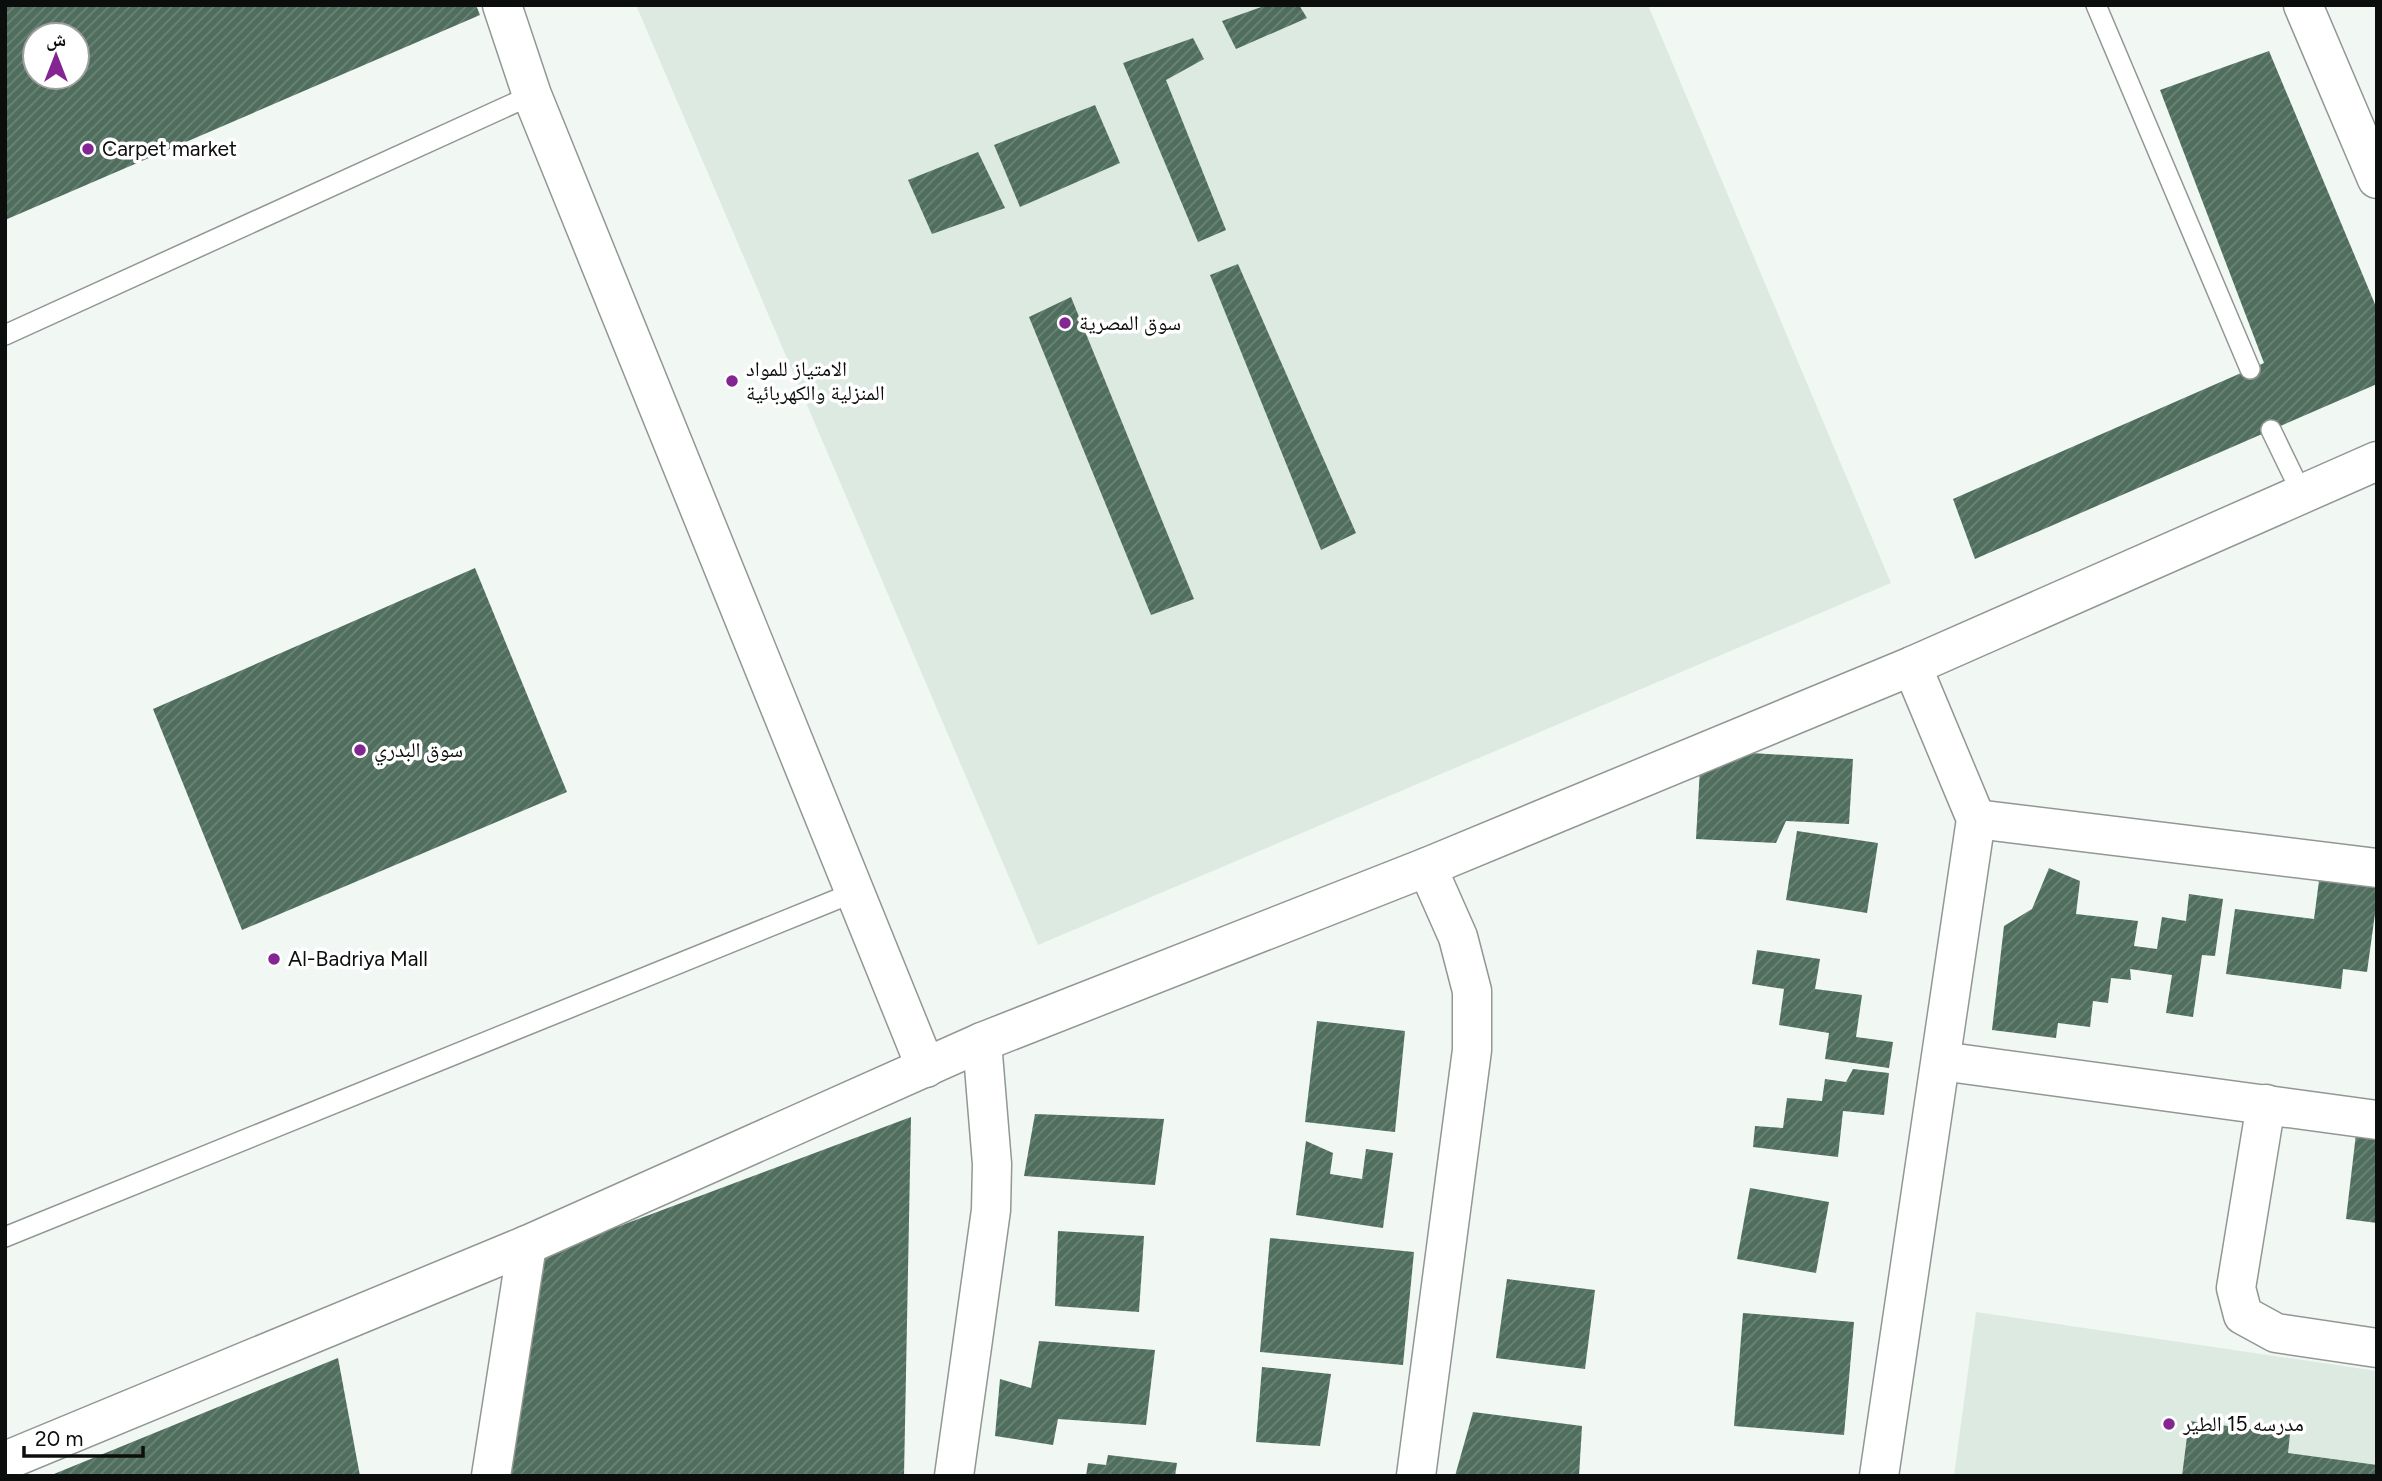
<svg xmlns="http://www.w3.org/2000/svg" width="2382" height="1481" font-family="Figtree,'Noto Naskh Arabic',sans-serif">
	<defs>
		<pattern id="building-hatch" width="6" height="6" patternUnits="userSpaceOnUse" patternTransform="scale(1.75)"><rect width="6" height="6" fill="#4f6e5d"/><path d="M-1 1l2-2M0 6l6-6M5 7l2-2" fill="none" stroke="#6e8478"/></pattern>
	</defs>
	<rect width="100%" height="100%" fill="#f1f7f3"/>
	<g fill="#ddeae2">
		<polygon points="636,5 1648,5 1891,583 1038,945"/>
		<polygon points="1976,1312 2377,1371 2377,1476 1954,1476"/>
	</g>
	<g fill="url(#building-hatch)" fill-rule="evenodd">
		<path d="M 5,5 L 476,5 L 480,15 L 5,220 ZM 35,35 L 77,35 L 77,77 L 35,77 Z"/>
		<polygon points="1267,5 1299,5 1307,18 1236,49 1222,21"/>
		<polygon points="1193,38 1204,59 1166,80 1226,230 1198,242 1123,63"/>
		<polygon points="2269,51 2377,309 2377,384 1975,559 1953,499 2264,363 2160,90"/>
		<polygon points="1095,105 1120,163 1020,207 994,145"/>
		<polygon points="978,152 1005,208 932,234 908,180"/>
		<polygon points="1238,264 1356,533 1321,550 1210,275"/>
		<polygon points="1071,297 1194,599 1151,615 1029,317"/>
		<polygon points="475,568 567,792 242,930 153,709"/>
		<polygon points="1701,750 1853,759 1849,824 1786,821 1776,843 1696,839"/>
		<polygon points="1797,831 1878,843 1867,913 1786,900"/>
		<polygon points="2049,868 2080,881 2076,914 2138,921 2134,946 2157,949 2162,917 2186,921 2189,894 2223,899 2215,956 2202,955 2193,1017 2166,1013 2172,975 2130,969 2131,980 2111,978 2108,1003 2093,1001 2090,1027 2058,1023 2056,1038 1992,1030 2004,926 2032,909"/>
		<polygon points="2320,873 2377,880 2377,899 2367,972 2343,969 2341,989 2226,974 2235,909 2314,919"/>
		<polygon points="1757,950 1820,959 1815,989 1862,995 1856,1037 1893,1042 1889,1068 1825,1059 1829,1033 1779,1025 1784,989 1752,984"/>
		<polygon points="1317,1021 1405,1031 1395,1132 1305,1122"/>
		<polygon points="1853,1069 1889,1073 1884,1115 1843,1111 1838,1157 1753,1147 1755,1126 1783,1128 1787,1098 1822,1101 1825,1079 1846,1082"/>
		<polygon points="1035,1114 1164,1119 1155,1185 1024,1176"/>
		<polygon points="911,1117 904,1476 503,1476 542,1255"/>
		<polygon points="2356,1134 2377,1136 2377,1223 2346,1219"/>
		<polygon points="1306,1141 1333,1153 1330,1174 1362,1179 1366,1149 1393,1153 1383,1228 1296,1215"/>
		<polygon points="1750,1188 1829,1202 1816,1273 1737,1259"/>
		<polygon points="1058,1231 1144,1236 1139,1312 1055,1306"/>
		<polygon points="1270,1238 1414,1252 1403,1365 1260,1352"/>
		<polygon points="1507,1279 1595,1290 1585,1369 1496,1358"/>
		<polygon points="1743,1313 1854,1322 1844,1435 1734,1426"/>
		<polygon points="1039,1341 1155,1350 1146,1425 1058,1419 1053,1445 995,1436 1000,1379 1031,1388"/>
		<polygon points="338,1358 360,1476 49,1476"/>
		<polygon points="1262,1367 1331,1374 1320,1446 1256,1442"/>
		<polygon points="1473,1412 1582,1426 1579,1476 1455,1476"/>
		<polygon points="2189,1421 2290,1434 2288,1453 2377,1465 2377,1476 2182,1476"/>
		<polygon points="1108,1455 1177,1463 1175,1476 1086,1476 1088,1463 1106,1465"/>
	</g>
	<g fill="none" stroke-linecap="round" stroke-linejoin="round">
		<g stroke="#929794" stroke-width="22">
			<g id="service">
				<polyline points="2096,5 2250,369"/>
				<polyline points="5,335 532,95"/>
				<polyline points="2271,430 2302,494"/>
				<polyline points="5,1237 855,892"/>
			</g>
		</g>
		<g stroke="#929794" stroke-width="41">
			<g id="minor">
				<polyline points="502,5 532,95 926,1068"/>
				<polyline points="2303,5 2377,179"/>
				<polyline points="1976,819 2377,868"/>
				<polyline points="1941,1061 2377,1120"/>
				<polyline points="2266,1104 2236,1288 2243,1315 2276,1333 2377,1348"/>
				<polyline points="491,1476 527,1245"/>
				<polyline points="954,1476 991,1210 992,1164 982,1042"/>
				<polyline points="1416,1476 1472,1050 1472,991 1458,937 1427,867"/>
				<polyline points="1879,1476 1976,819 1912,666"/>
			</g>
		</g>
		<g stroke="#929794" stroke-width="41">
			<polyline id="secondary" points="5,1461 527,1245 982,1042 1427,867 1912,666 2377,461"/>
		</g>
		<use href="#service" stroke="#fff" stroke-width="19"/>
		<use href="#minor" stroke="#fff" stroke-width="38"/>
		<use href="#secondary" stroke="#fff" stroke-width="38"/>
	</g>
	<g fill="#832692" stroke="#fff" stroke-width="2.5">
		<circle cx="88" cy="149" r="7"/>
		<circle cx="1065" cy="323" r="7"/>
		<circle cx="732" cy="381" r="7"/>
		<circle cx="360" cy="750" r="7"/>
		<circle cx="274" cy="959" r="7"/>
		<circle cx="2169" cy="1424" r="7"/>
	</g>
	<g text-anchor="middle" stroke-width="7" stroke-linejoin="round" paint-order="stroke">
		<g font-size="21" fill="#0c0e0d" stroke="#fff" text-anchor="start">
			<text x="102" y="156">Carpet market</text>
			<text x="1079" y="330">سوق المصرية</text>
			<text x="746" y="376">الامتياز للمواد<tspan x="746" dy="24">المنزلية والكهربائية</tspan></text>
			<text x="374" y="757">سوق البدري</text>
			<text x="288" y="966">Al-Badriya Mall</text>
			<text x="2183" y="1431">مدرسه 15 الطير</text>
		</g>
	</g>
	<rect width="2382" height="1481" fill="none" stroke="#0c0e0d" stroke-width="14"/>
	<g transform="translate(56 56)"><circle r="33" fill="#ffffff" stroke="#9e9f9e" stroke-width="2"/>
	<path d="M0-5L12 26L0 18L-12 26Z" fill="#832692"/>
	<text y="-10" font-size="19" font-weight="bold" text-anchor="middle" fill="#0c0e0d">ش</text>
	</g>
	<path d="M24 1446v10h119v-10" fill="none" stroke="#0c0e0d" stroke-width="3.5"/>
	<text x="35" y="1446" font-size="21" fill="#0c0e0d" stroke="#ffffff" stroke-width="5" paint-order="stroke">20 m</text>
</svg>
